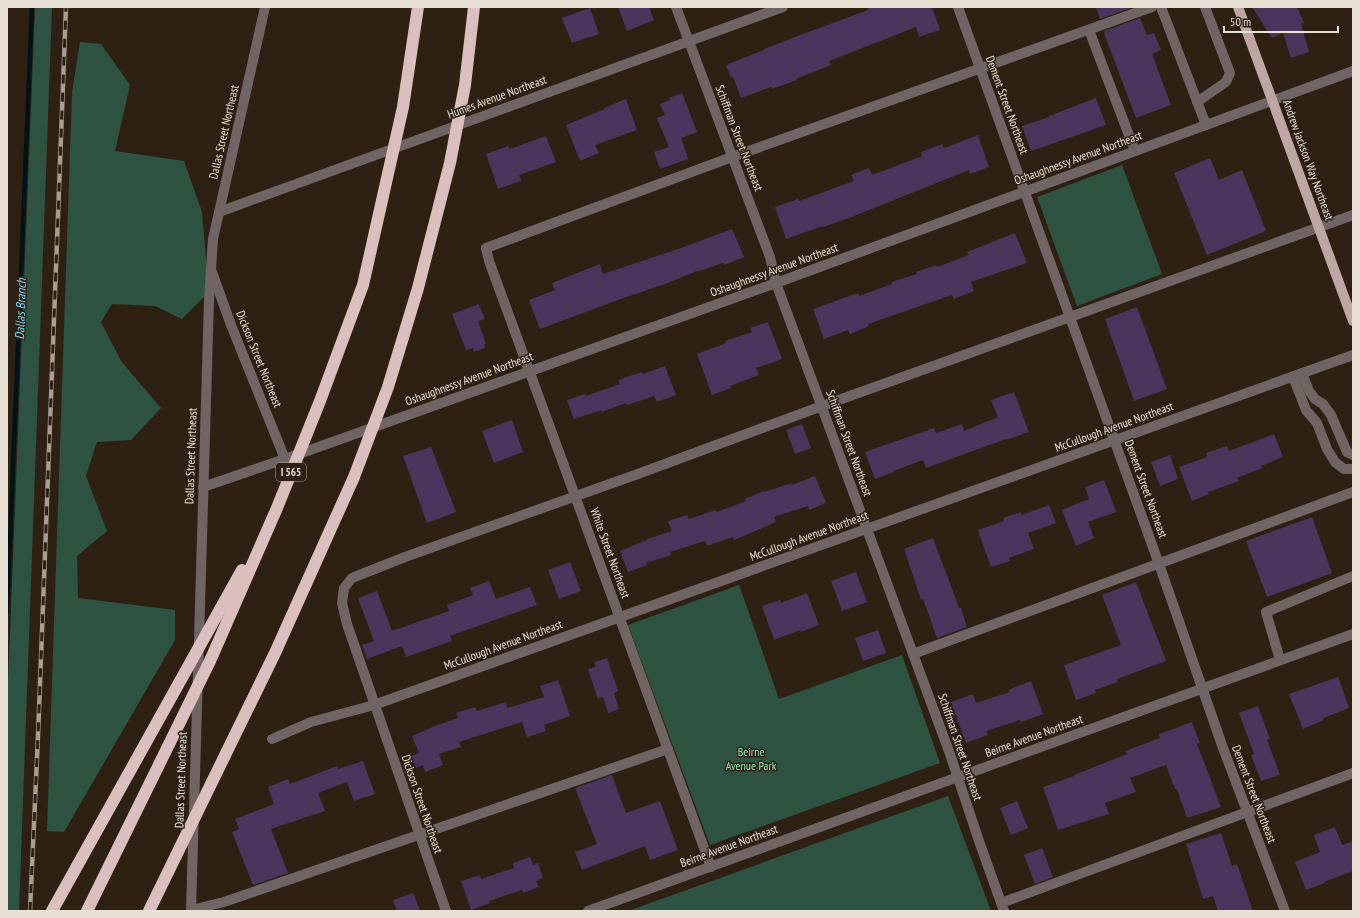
<svg xmlns="http://www.w3.org/2000/svg" width="1360" height="918" font-family="'PT Sans Narrow',sans-serif">
	<rect width="100%" height="100%" fill="#2e2113"/>
	<g fill="#2f5342">
		<polygon points="35,7 52,7 19,911 7,911 7,707"/>
		<polygon points="80,42 101,44 130,85 115,151 184,161 202,212 209,292 182,319 155,306 112,304 101,322 121,361 161,408 131,440 97,442 86,476 107,531 77,556 78,598 175,610 175,640 64,832 47,831 72,92"/>
		<polygon points="1122,165 1162,274 1077,306 1037,197"/>
		<polygon points="739,585 779,699 902,655 940,763 710,845 628,625"/>
		<polygon points="948,796 991,911 628,911"/>
	</g>
	<g fill="none" stroke-linecap="round" stroke-linejoin="round">
		<polyline stroke="#021219" stroke-width="4.5" points="7,612 32,7"/>
	</g>
	<g fill="#4a355c">
		<polygon points="618,7 649,7 654,20 627,31"/>
		<polygon points="867,7 932,7 940,30 919,37 916,27 829,61 831,65 796,79 797,80 772,89 771,87 741,98 733,77 731,78 726,65 764,50 764,49 795,37 868,10"/>
		<polygon points="1096,7 1133,7 1100,19"/>
		<polygon points="1252,7 1297,7 1304,23 1301,24 1309,52 1291,58 1283,33 1272,38"/>
		<polygon points="590,8 599,34 572,43 562,18"/>
		<polygon points="1140,18 1147,35 1154,33 1161,50 1152,54 1171,105 1136,118 1104,33 1105,32 1104,31"/>
		<polygon points="682,93 697,132 681,138 688,159 660,169 654,152 669,147 657,118 665,115 660,104 670,100 669,98"/>
		<polygon points="1096,98 1106,125 1031,151 1022,126 1049,117 1049,116"/>
		<polygon points="626,99 637,130 595,145 599,153 580,161 566,125 605,109 604,108"/>
		<polygon points="978,135 989,167 970,174 969,170 849,218 823,227 823,226 786,239 775,207 798,199 799,201 854,181 851,175 869,168 872,175 922,156 921,152 942,144 944,148"/>
		<polygon points="546,136 556,162 519,175 521,181 498,189 486,154 508,146 510,149"/>
		<polygon points="1210,158 1219,180 1242,170 1266,231 1207,255 1174,173"/>
		<polygon points="732,229 744,257 724,265 723,263 697,272 697,271 665,284 618,300 540,329 529,300 555,290 552,283 600,264 603,274 681,248"/>
		<polygon points="1015,233 1027,263 971,282 974,291 954,299 952,295 868,324 869,326 850,334 848,330 824,339 813,309 858,293 859,296 892,284 891,282 917,274 916,272 936,265 937,267 969,255 967,252"/>
		<polygon points="479,304 485,319 478,321 486,344 484,344 485,348 474,352 473,348 466,350 452,314"/>
		<polygon points="1137,307 1167,389 1134,401 1105,319"/>
		<polygon points="768,322 782,359 756,368 759,375 730,386 731,388 712,395 697,354 726,343 725,341 752,332 750,328"/>
		<polygon points="665,366 676,395 657,402 654,396 627,405 626,403 602,412 602,410 574,419 567,400 585,394 586,396 620,384 618,380 642,372 643,374"/>
		<polygon points="1014,392 1029,432 1006,440 1006,439 926,468 923,460 893,471 894,472 875,479 865,452 934,428 936,433 962,424 964,431 998,417 991,400"/>
		<polygon points="512,420 523,452 494,463 482,431"/>
		<polygon points="802,424 811,448 795,454 786,430"/>
		<polygon points="1274,434 1283,457 1261,466 1262,468 1237,478 1239,481 1208,492 1209,494 1192,501 1179,467 1207,457 1206,453 1227,446 1229,451"/>
		<polygon points="431,447 456,512 427,523 403,456"/>
		<polygon points="1170,455 1178,479 1160,486 1151,462"/>
		<polygon points="815,476 826,503 809,510 808,506 774,517 776,522 734,540 733,537 707,546 705,541 670,552 671,555 646,563 647,565 628,572 620,551 647,540 647,539 672,531 668,521 687,515 689,519 716,510 717,512 746,501 745,499 764,491 764,492 792,483 792,485"/>
		<polygon points="1104,480 1116,512 1088,522 1094,538 1076,546 1062,510 1089,499 1085,487"/>
		<polygon points="1049,505 1056,523 1028,533 1034,549 1009,558 1010,561 991,567 978,530 1004,521 1003,518 1021,512 1022,515"/>
		<polygon points="1312,517 1332,573 1267,597 1246,541"/>
		<polygon points="933,538 959,608 961,608 967,627 937,638 923,599 921,600 904,549"/>
		<polygon points="570,562 581,591 559,599 548,570"/>
		<polygon points="856,572 867,602 842,611 831,581"/>
		<polygon points="489,581 496,599 530,587 537,605 450,636 452,641 406,657 402,646 367,659 362,645 374,641 358,598 377,591 392,631 449,611 447,605 473,595 470,588"/>
		<polygon points="1136,582 1166,661 1117,679 1118,682 1095,690 1096,693 1076,700 1064,665 1121,645 1102,595"/>
		<polygon points="807,593 819,625 801,632 800,630 774,640 762,606 780,600 781,603"/>
		<polygon points="878,630 886,653 863,661 855,638"/>
		<polygon points="607,658 618,691 614,693 619,709 608,713 603,697 598,699 588,669 596,667 594,662"/>
		<polygon points="1338,677 1349,708 1323,718 1324,720 1303,729 1289,694"/>
		<polygon points="558,680 570,716 544,725 546,731 527,737 522,722 459,742 461,747 439,754 443,765 425,772 423,765 416,768 411,756 419,753 412,736 435,726 458,718 456,713 475,707 477,711 506,702 507,708 544,697 540,686"/>
		<polygon points="1031,681 1043,714 1021,722 1020,720 986,731 988,735 966,743 951,702 973,694 976,703 1010,692 1008,690"/>
		<polygon points="1258,706 1270,739 1267,740 1280,775 1261,781 1251,755 1254,754 1239,713"/>
		<polygon points="1192,722 1200,743 1197,744 1221,807 1187,818 1177,789 1175,789 1166,765 1130,778 1136,792 1105,803 1109,814 1058,830 1043,787 1074,776 1074,775 1127,754 1125,751 1160,738 1159,734"/>
		<polygon points="363,761 375,794 354,801 347,782 318,793 325,811 271,829 288,873 253,885 232,832 239,829 235,819 274,804 268,787 288,779 290,784 337,766 338,769"/>
		<polygon points="612,775 626,813 660,801 678,850 650,860 645,846 582,870 575,852 597,844 575,788"/>
		<polygon points="1017,801 1028,828 1011,835 1000,808"/>
		<polygon points="1335,827 1342,845 1353,841 1353,871 1324,882 1325,883 1306,890 1295,862 1320,852 1314,835"/>
		<polygon points="1221,833 1232,866 1237,864 1253,911 1218,911 1213,896 1203,899 1186,844"/>
		<polygon points="1042,848 1053,877 1035,884 1024,855"/>
		<polygon points="530,857 533,865 538,863 543,878 536,881 539,887 523,893 522,890 489,901 490,903 471,910 461,881 480,875 481,879 514,868 513,863"/>
		<polygon points="413,893 420,911 397,911 393,900"/>
	</g>
	<g fill="none" stroke-linecap="round" stroke-linejoin="round">
		<g stroke="#706564" stroke-width="10">
			<polyline points="676,7 770,257 776,283 950,754 979,841 1004,911"/>
			<polyline points="958,7 1159,564 1223,748 1285,911"/>
			<polyline points="1161,7 1206,125"/>
			<polyline points="1089,30 1135,151"/>
			<polyline points="1197,102 1226,82 1230,73 1205,7"/>
			<polyline points="219,212 783,7"/>
			<polyline points="212,272 231,325 285,459"/>
			<polyline points="1302,373 1309,391 1315,399 1323,404 1331,415 1347,452 1353,455"/>
			<polyline points="1293,377 1306,410 1317,423 1327,449 1335,462 1344,469 1353,469"/>
			<polyline points="203,487 285,459 776,283 1353,71"/>
			<polyline points="913,654 1353,492"/>
			<polyline points="1280,660 1266,612 1353,576"/>
			<polyline points="272,739 311,722 374,705 1353,355"/>
			<polyline points="711,867 489,261 486,248 732,157 1152,7"/>
			<polyline points="1001,903 1353,773"/>
			<polyline points="191,910 224,902 668,749"/>
			<polyline points="191,911 209,300 213,239 265,7"/>
			<polyline points="446,911 347,624 342,603 344,588 352,578 405,557 635,475 822,406 1070,317 1353,215"/>
			<polyline points="588,911 1353,634"/>
		</g>
		<polyline stroke="#bda6a4" stroke-width="10" points="1238,7 1353,321"/>
		<g stroke="#a99e93" stroke-width="4.5">
			<polyline id="rail" points="30,911 38,736 66,7"/>
		</g>
		<use href="#rail" stroke="#2e2113" stroke-width="3" stroke-dasharray="9" stroke-linecap="butt"/>
		<g stroke="#dbbfbe" stroke-width="12">
			<polyline points="52,911 242,570"/>
			<polyline points="87,911 210,661 277,508 320,401 363,285 403,107 418,7"/>
			<polyline points="149,911 275,653 354,477 388,387 418,288 450,163 465,85 474,7"/>
		</g>
	</g>
	<g text-anchor="middle" stroke-width="3" stroke-linejoin="round" paint-order="stroke">
		<rect fill="#2e2113" stroke="#b1a79c" stroke-width="1" x="276" y="463" width="30" height="18" rx="3"/>
		<g font-size="11" font-weight="bold" fill="#e9e0d6">
			<text x="291" y="476">I 565</text>
		</g>
		<g font-size="12" fill="#e9e0d6" stroke="#2e2113">
			<text transform="translate(497 97) rotate(-20)" y="4">Humes Avenue Northeast</text>
			<text transform="translate(1007 105) rotate(70)" y="4">Dement Street Northeast</text>
			<text transform="translate(224 132) rotate(-77)" y="4">Dallas Street Northeast</text>
			<text transform="translate(739 138) rotate(69)" y="4">Schiffman Street Northeast</text>
			<text transform="translate(1078 158) rotate(-20)" y="4">Oshaughnessy Avenue Northeast</text>
			<text transform="translate(1308 160) rotate(70)" y="4">Andrew Jackson Way Northeast</text>
			<text transform="translate(774 270) rotate(-20)" y="4">Oshaughnessy Avenue Northeast</text>
			<text transform="translate(259 359) rotate(68)" y="4">Dickson Street Northeast</text>
			<text transform="translate(469 379) rotate(-20)" y="4">Oshaughnessy Avenue Northeast</text>
			<text transform="translate(1114 427) rotate(-20)" y="4">McCullough Avenue Northeast</text>
			<text transform="translate(849 443) rotate(70)" y="4">Schiffman Street Northeast</text>
			<text transform="translate(191 456) rotate(-88)" y="4">Dallas Street Northeast</text>
			<text transform="translate(1146 489) rotate(70)" y="4">Dement Street Northeast</text>
			<text transform="translate(809 536) rotate(-20)" y="4">McCullough Avenue Northeast</text>
			<text transform="translate(610 553) rotate(70)" y="4">White Street Northeast</text>
			<text transform="translate(503 645) rotate(-20)" y="4">McCullough Avenue Northeast</text>
			<text transform="translate(1034 736) rotate(-20)" y="4">Beirne Avenue Northeast</text>
			<text transform="translate(960 747) rotate(71)" y="4">Schiffman Street Northeast</text>
			<text transform="translate(181 780) rotate(-88)" y="4">Dallas Street Northeast</text>
			<text transform="translate(1254 794) rotate(69)" y="4">Dement Street Northeast</text>
			<text transform="translate(422 804) rotate(71)" y="4">Dickson Street Northeast</text>
			<text transform="translate(729 846) rotate(-20)" y="4">Beirne Avenue Northeast</text>
		</g>
		<g font-size="12" fill="#93e6be" stroke="#2e2113">
			<text x="751" y="756">Beirne<tspan x="751" dy="14">Avenue Park</tspan></text>
		</g>
		<g font-size="13" font-style="italic" fill="#7cd5f9" stroke="#2e2113">
			<text transform="translate(20 309) rotate(-88)" y="5">Dallas Branch</text>
		</g>
	</g>
	<rect width="1360" height="918" fill="none" stroke="#e9e0d6" stroke-width="16"/>
	<path d="M1224 26v6h114v-6" fill="none" stroke="#e9e0d6" stroke-width="2"/>
	<text x="1230" y="26" font-size="12" fill="#e9e0d6" stroke="#2e2113" stroke-width="3" paint-order="stroke">50 m</text>
</svg>
